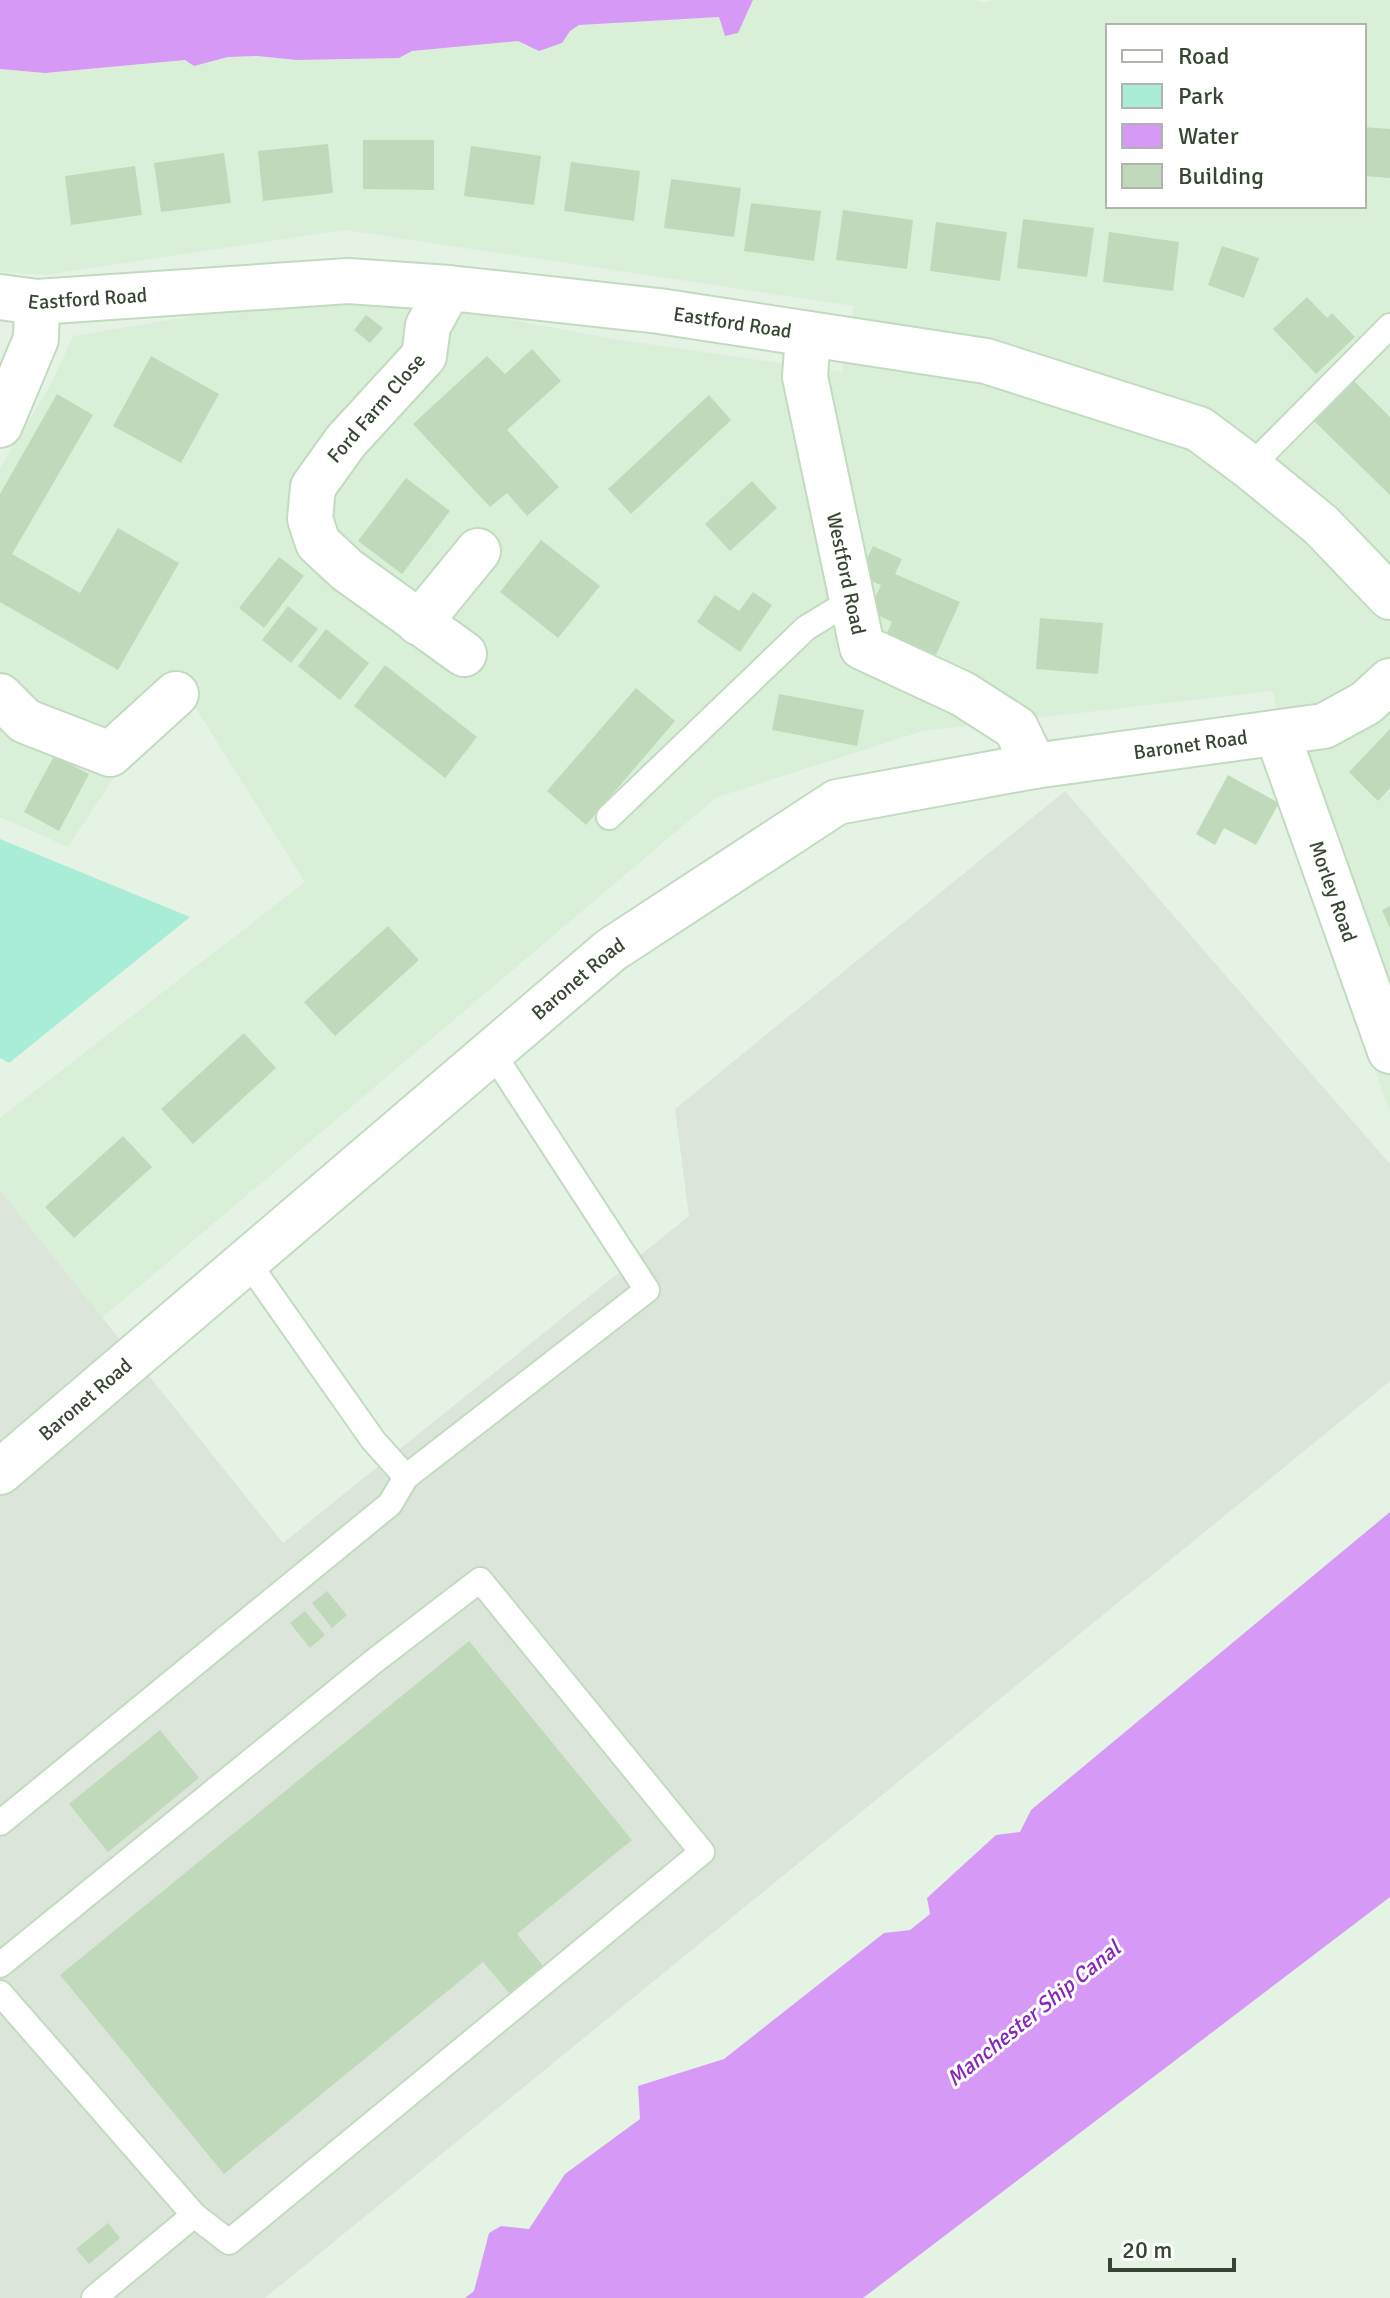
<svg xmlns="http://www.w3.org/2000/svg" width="1390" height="2298" font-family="Signika,sans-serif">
	<rect width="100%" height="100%" fill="#e5f3e4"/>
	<path fill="#daefd8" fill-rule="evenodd" d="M 753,0 L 974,0 L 984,3 L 994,0 L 1390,0 L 1390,1112 L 1310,891 L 1273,691 L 923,731 L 717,797 L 102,1318 L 0,1190 L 0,1118 L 305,882 L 178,680 L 68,847 L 0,817 L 0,468 L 50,386 L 73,336 L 350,290 L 614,339 L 842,372 L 854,306 L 345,230 L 44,275 L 0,272 L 0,69 L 45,73 L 185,60 L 194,66 L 228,57 L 257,56 L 297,60 L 399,58 L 412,51 L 518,41 L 527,47 L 579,25 L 719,17 L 725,35 L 738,33 ZM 1108,26 L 1364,26 L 1364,206 L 1108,206 Z"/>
	<polygon fill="#dce5d9" points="1065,791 1390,1164 1390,1381 265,2298 0,2298 0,1190 283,1543 689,1216 675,1109"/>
	<polygon fill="#a9ecd7" points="0,839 190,917 9,1063 0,1058"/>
	<g fill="#d69af6">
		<polygon points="0,0 753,0 738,33 725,36 719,17 579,25 570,31 562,43 539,51 518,41 412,51 399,58 297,60 257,56 228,57 194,66 185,60 45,73 0,69"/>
		<polygon points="1390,1512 1390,1897 863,2298 465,2298 474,2291 489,2233 501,2226 529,2229 565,2174 640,2119 638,2086 724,2059 884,1933 910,1930 930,1914 927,1898 996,1835 1020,1832 1031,1810"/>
	</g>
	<g fill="#c0d9bb">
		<polygon points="1364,127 1390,129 1390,178 1364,176"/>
		<polygon points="363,140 434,140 434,190 363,189"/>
		<polygon points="328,144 333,193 263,201 258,151"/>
		<polygon points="471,146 541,156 534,205 464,196"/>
		<polygon points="224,153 231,203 161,212 154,163"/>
		<polygon points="571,162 640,171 634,221 564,211"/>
		<polygon points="135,166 142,215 71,225 65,176"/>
		<polygon points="671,179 741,188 734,237 664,228"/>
		<polygon points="751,203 821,211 814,261 744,251"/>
		<polygon points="843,210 913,220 907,269 836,260"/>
		<polygon points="1023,219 1094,228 1087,277 1017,268"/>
		<polygon points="936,222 1007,232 1000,281 930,271"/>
		<polygon points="1109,232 1179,242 1173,291 1103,282"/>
		<polygon points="1222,246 1259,258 1244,298 1208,285"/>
		<polygon points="1307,297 1327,318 1332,313 1355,337 1316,374 1273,329"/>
		<polygon points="366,315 383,328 370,343 354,330"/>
		<polygon points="532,349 561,381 507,430 559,487 527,516 507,493 490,507 413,424 487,356 505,374"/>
		<polygon points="151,356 219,394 181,463 113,426"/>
		<polygon points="1352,379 1390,417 1390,495 1312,419"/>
		<polygon points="57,394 93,415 12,554 80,593 118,528 179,563 118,670 0,602 0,494"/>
		<polygon points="709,395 731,420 631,514 608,489"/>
		<polygon points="406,478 450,511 402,574 358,541"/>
		<polygon points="752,481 777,508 730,551 705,524"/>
		<polygon points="541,540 600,586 558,638 500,592"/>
		<polygon points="873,546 902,559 895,574 960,602 936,655 887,633 892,622 869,611 881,585 859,576"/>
		<polygon points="279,557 304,576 264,628 239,608"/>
		<polygon points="753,592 772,605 740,652 697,622 715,595 739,611"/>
		<polygon points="288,606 318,629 291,663 262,640"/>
		<polygon points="1040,618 1103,623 1098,674 1036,669"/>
		<polygon points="326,629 369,663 340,700 298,666"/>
		<polygon points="385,665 477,737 445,778 354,706"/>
		<polygon points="636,688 675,721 586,825 547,791"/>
		<polygon points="779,694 864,710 857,746 772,730"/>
		<polygon points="1390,729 1390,788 1378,801 1349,772"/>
		<polygon points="54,756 89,774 59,831 24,812"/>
		<polygon points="1228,775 1279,803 1256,845 1224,828 1215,845 1196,834"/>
		<polygon points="1390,906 1390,928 1382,910"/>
		<polygon points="388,926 419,960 335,1036 304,1002"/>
		<polygon points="244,1033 276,1068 193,1144 161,1109"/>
		<polygon points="123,1136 152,1167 74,1238 45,1207"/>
		<polygon points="327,1591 347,1615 332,1628 312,1603"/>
		<polygon points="305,1611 325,1635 310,1648 290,1623"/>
		<polygon points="469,1641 632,1840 517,1934 544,1967 510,1994 483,1962 224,2174 60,1975"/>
		<polygon points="160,1730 199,1778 108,1852 69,1804"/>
		<polygon points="108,2223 120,2238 89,2264 76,2249"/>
	</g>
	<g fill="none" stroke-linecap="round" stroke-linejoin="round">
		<g stroke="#c2dbc0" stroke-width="28">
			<g id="service">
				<polyline points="1250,467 1390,326"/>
				<polyline points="609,817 806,628 852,600"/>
				<polyline points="247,1261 373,1440 406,1477 647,1290 492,1052"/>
				<polyline points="0,1823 390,1504 406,1477"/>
				<polyline points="0,1965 373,1662 480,1580 702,1852 229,2242 194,2215"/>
				<polyline points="0,1993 194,2215 94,2298"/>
			</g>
		</g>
		<g stroke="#c2dbc0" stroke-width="48">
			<g id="minor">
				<polyline points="449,288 428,326 424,356 346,441 313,487 310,519 318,543 347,570 464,654"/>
				<path id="s1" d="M 0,297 L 37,302 L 348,281 L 449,288 L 659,311 L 986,361 L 1199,429 L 1250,467 L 1321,525 L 1390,597"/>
				<path id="s2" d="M 808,334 L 805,377 L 862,647 L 963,694 L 1016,728 L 1034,766"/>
				<polyline points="0,425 36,339 37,302"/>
				<polyline points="419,623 478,551"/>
				<polyline points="0,696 25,721 110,754 176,694"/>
				<path id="s3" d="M 1277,733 L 1390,1051"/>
				<path id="s4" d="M 0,1472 L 611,950 L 837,802 L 1034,766 L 1324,726 L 1366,703 L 1390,681"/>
			</g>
		</g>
		<use href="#service" stroke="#fff" stroke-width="24"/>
		<use href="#minor" stroke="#fff" stroke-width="44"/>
	</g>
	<g text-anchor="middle" stroke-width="6" stroke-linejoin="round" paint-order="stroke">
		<g font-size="20" fill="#364633" stroke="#fff">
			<text dy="7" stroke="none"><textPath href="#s1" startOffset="88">Eastford Road</textPath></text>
			<text dy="7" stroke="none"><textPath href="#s1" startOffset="736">Eastford Road</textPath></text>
			<text transform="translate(376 408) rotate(-49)" y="7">Ford Farm Close</text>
			<text dy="7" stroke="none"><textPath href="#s2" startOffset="244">Westford Road</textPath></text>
			<text dy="7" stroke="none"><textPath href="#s4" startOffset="1432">Baronet Road</textPath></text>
			<text dy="7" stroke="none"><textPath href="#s3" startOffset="168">Morley Road</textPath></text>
			<text dy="7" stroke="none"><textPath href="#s4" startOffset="760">Baronet Road</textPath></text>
			<text dy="7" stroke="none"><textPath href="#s4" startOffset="112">Baronet Road</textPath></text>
		</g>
		<g font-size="22" font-style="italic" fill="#8724bb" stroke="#fff">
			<text transform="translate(1033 2013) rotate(-39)" y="8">Manchester Ship Canal</text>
		</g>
	</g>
	<rect x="1106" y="24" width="260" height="184" fill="#ffffff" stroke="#afb5ad" stroke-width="2"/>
	<rect x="1122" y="50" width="40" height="12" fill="#ffffff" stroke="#afb5ad" stroke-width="2"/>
	<text x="1178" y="64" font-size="24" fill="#364633">Road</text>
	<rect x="1122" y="84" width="40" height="24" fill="#a9ecd7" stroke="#afb5ad" stroke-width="2"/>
	<text x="1178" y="104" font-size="24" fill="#364633">Park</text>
	<rect x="1122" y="124" width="40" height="24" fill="#d69af6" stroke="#afb5ad" stroke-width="2"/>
	<text x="1178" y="144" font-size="24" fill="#364633">Water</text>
	<rect x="1122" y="164" width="40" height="24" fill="#c0d9bb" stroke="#afb5ad" stroke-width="2"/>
	<text x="1178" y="184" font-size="24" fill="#364633">Building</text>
	<path d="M1110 2258v12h124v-12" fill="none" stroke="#364633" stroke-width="4"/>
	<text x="1122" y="2258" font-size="24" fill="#364633" stroke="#ffffff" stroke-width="6" paint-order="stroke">20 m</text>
</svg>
